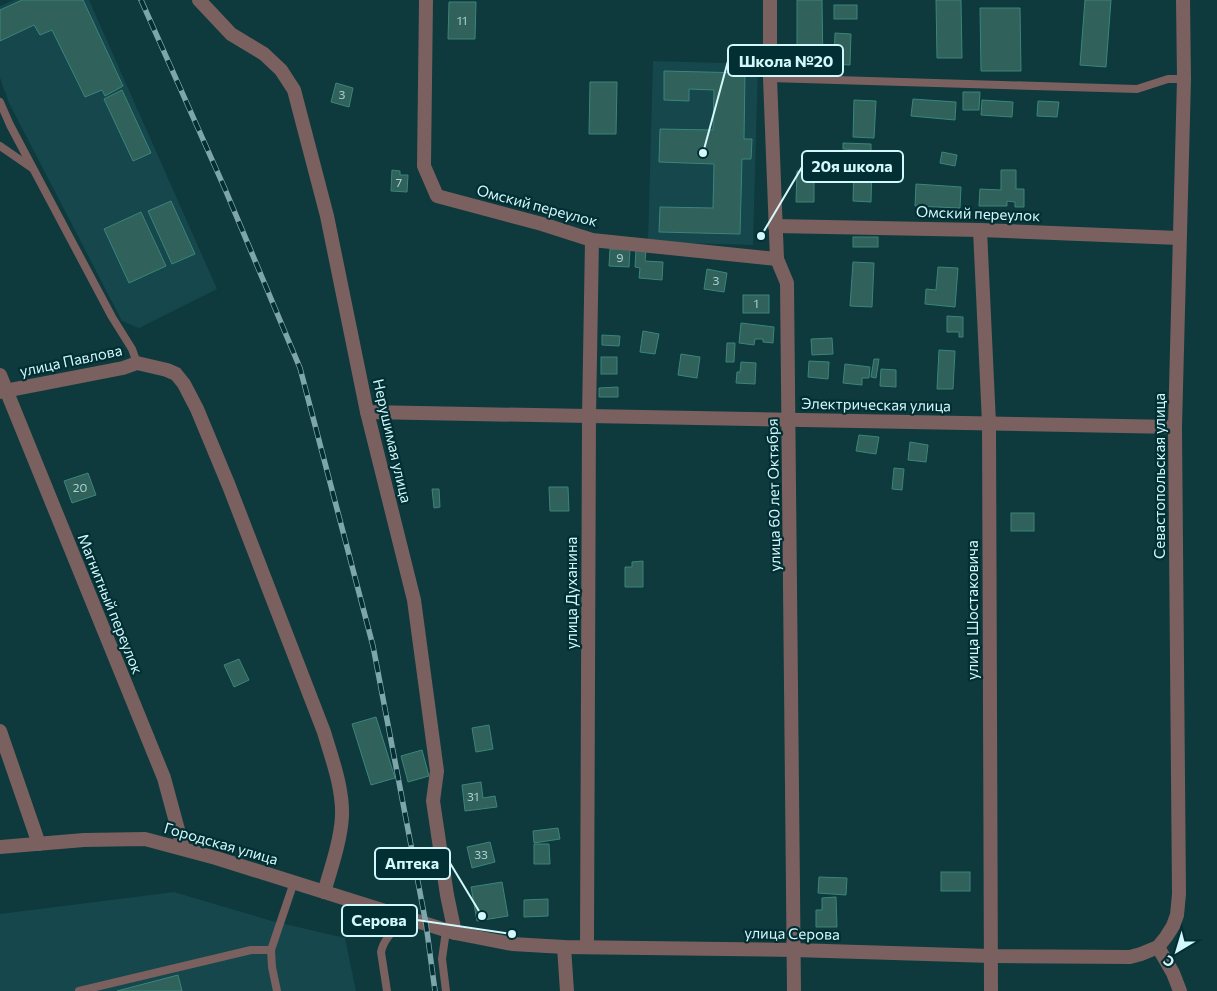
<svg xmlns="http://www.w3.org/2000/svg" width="1217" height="991" font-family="Commissioner,sans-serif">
	<rect width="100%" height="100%" fill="#0e393d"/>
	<g fill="#15474c">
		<polygon points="14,0 89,0 217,289 139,328 122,321 9,103 0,78 0,6"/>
		<polygon points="653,61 758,64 753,245 648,242"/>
		<polygon points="174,892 272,921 345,938 356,991 0,991 0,914"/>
	</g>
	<g fill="#30615a" stroke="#3a867b">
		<polygon points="22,0 83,0 123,86 105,96 102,90 85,97 52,30 40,35 34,25 0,41 0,10"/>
		<polygon points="797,0 822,0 823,70 797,71"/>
		<polygon points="936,0 961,0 962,58 937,58"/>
		<polygon points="1085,0 1111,0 1106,67 1080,65"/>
		<polygon points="449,2 476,2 475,39 448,39"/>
		<rect x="834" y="5" width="23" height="14"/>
		<polygon points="980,8 1020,8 1021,71 981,71"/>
		<polygon points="835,33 851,34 850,65 834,64"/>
		<polygon points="664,71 745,73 744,139 752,139 751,159 742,159 740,234 659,232 660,207 713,208 714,164 659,162 660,129 713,130 714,90 689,89 689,101 664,100"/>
		<polygon points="590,82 617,82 616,134 589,134"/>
		<polygon points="336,83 353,88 349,107 331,102"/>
		<polygon points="122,90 151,153 133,161 104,99"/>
		<polygon points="963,92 980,92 979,110 963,110"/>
		<polygon points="913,99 956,102 955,120 911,116"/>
		<polygon points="854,100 876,101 874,138 853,137"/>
		<polygon points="982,100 1013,102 1012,117 981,115"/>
		<polygon points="1038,101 1059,102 1057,117 1037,116"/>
		<polygon points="843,143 871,144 871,151 843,149"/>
		<polygon points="942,152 957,155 955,166 940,163"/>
		<polygon points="854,161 872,162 871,202 853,201"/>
		<polygon points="392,170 400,171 400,175 408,175 407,192 391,191"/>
		<polygon points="1001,170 1016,170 1016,189 1024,189 1024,207 1015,207 1015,202 1007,201 1007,206 979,206 980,189 1001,190"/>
		<polygon points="797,171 814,172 814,202 796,202"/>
		<polygon points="916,184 961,187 960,208 915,206"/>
		<polygon points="171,201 195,254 172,264 148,211"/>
		<polygon points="141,212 166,266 129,283 104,229"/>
		<rect x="853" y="237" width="25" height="10"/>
		<polygon points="610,249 630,249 629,267 609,266"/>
		<polygon points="636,250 646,250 645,261 663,262 662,280 639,278 640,268 635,267"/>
		<polygon points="853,262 874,263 872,307 850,306"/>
		<polygon points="938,267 958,268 955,307 925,304 926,289 936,290"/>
		<polygon points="707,269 727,273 724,292 704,289"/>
		<rect x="743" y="295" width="26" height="18"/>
		<polygon points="947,316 963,317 963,337 959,337 959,332 947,332"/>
		<polygon points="741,323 774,327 773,343 763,342 763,339 755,339 754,345 739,343"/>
		<polygon points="643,331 659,334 655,354 640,352"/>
		<polygon points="602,335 620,336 619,346 602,345"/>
		<polygon points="832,338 833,354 812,355 811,339"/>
		<polygon points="727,343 735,343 734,362 726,362"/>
		<polygon points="939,350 955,351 953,389 937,389"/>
		<polygon points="681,354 700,357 697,378 678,375"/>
		<rect x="601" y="357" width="16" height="17"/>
		<polygon points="874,359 879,359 876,378 871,377"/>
		<polygon points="809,361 829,362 828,379 808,377"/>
		<polygon points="741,362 756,363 755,384 736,383 737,372 740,372"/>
		<polygon points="845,364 870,367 869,378 862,378 862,385 843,383"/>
		<polygon points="881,369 896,370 896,387 880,386"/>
		<polygon points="618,387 618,397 599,397 599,388"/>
		<polygon points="859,435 879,437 876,454 856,451"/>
		<polygon points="910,442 928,445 926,462 908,460"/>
		<polygon points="894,468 904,469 902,490 892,489"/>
		<polygon points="88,473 96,495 72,503 64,481"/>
		<polygon points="549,487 568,487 569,511 550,511"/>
		<polygon points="432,489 439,489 440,507 434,508"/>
		<rect x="1011" y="513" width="23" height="18"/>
		<polygon points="643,561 643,587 625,587 625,567 632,567 632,562"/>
		<polygon points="239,659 249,680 234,687 224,665"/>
		<polygon points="376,717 395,778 371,785 352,724"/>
		<polygon points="489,725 493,749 476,752 472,728"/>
		<polygon points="422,750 429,776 408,782 401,756"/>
		<polygon points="481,782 483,798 495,796 497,807 465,811 462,785"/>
		<polygon points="558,828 560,839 534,843 533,831"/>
		<polygon points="490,842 495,862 472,868 467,847"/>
		<polygon points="534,844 549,844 550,864 534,864"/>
		<rect x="941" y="872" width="29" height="19"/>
		<polygon points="819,877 847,878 846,895 818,893"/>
		<polygon points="502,882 508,916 477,921 471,887"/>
		<polygon points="836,897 837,927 816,927 816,910 822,910 822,898"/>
		<polygon points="548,899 548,916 524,917 524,900"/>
		<polygon points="178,975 182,991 117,991"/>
	</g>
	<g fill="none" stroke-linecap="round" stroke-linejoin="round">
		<g stroke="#7a605e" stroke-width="8">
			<polyline points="770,78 1137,89 1168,79 1184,79"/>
			<polyline points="0,102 10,125 112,317 132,349 137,363"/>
			<polyline points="0,146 32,168"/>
			<polyline points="446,931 442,959 446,991"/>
			<polyline points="79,991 251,950 271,950"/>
			<polyline points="277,991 272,967 271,950 294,882"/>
			<path d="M 387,991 L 381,952 C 384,938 396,928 405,918"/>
		</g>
		<g stroke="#7a605e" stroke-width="14">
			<polyline points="199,0 231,34 264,54 281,70 294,90 327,216 367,412 414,600 437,771 433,801 447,895 455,933"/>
			<polyline points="426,0 424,166 437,196 542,224 592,240 777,259"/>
			<polyline points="770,0 770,78 777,259 787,283 794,991"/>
			<polyline points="775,226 980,230 1179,238"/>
			<polyline points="980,230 989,423 991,991"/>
			<polyline points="0,375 164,778 183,848"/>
			<path d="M 0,392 L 123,368 L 137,363 L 167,370 L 176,374 L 184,384 L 197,409 L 229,486 L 324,732 C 332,759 343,788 342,816 C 341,839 331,869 324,892"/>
			<polyline points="367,412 1175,427"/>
			<polyline points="0,731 39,844"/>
			<polyline points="564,947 567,991"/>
			<polyline points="587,947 589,416 592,240"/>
			<polyline points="1158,947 1173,973 1180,991"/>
		</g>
		<polyline stroke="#7a605e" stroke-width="14" points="0,847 84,840 145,839 216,858 455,933 512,944 564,947 794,950 991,956 1130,957 1141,954 1158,947 1166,937 1173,926 1177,915 1179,894 1175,427 1184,79 1183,0"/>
		<g stroke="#7ea6aa" stroke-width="5.5">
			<polyline id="rail" points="141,0 225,189 300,368 373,646 426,924 435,991"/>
		</g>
		<use href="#rail" stroke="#022f33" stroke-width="4" stroke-dasharray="11" stroke-linecap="butt"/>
	</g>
	<g text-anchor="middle" stroke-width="4.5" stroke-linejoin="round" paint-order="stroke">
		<g font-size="12" fill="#aad2d4">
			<text x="462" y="25">11</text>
			<text x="342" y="99">3</text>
			<text x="399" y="187">7</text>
			<text x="620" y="262">9</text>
			<text x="716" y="285">3</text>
			<text x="756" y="308">1</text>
			<text x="80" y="492">20</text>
			<text x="473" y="801">31</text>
			<text x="481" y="859">33</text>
		</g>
		<g font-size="15" fill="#d3f8fc" stroke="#022f33">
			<text transform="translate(537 206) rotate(15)" y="5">Омский переулок</text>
			<text transform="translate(978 214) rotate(2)" y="5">Омский переулок</text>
			<text transform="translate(71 361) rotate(-12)" y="5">улица Павлова</text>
			<text transform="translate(876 405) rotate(1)" y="5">Электрическая улица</text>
			<text transform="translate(392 441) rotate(77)" y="5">Нерушимая улица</text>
			<text transform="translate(1160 476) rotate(-90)" y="5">Севастопольская улица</text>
			<text transform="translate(774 495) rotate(-91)" y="5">улица 60 лет Октября</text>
			<text transform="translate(572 593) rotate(-90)" y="5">улица Духанина</text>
			<text transform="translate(110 604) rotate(68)" y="5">Магнитный переулок</text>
			<text transform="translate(973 610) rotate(-90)" y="5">улица Шостаковича</text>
			<text transform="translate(221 844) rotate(16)" y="5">Городская улица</text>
			<text transform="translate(792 934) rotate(1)" y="5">улица Серова</text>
		</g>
	</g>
	<path fill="none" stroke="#d3f8fc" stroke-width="2" d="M703 153L728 61M761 236L802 167M482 916L450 863M512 934L417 920"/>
	<g fill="#d3f8fc" stroke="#022f33" stroke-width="2">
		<circle cx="703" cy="153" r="5"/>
		<circle cx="761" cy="236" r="5"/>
		<circle cx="482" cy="916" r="5"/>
		<circle cx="512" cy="934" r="5"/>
	</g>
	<g fill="#022f33" stroke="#d3f8fc" stroke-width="2">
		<rect x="728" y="45" width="115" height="31" rx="5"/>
		<rect x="802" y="151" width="101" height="31" rx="5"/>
		<rect x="375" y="848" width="75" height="31" rx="5"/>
		<rect x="342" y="905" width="75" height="31" rx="5"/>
	</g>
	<g font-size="16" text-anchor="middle" font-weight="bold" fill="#d3f8fc">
		<text x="786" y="67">Школа №20</text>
		<text x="852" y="172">20я школа</text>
		<text x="412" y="869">Аптека</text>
		<text x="379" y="926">Серова</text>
	</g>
	<g transform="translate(1177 951) rotate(218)" stroke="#022f33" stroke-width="4" paint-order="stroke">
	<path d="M0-4L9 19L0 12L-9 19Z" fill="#d3f8fc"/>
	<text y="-8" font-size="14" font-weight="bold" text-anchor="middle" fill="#d3f8fc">С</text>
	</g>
</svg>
